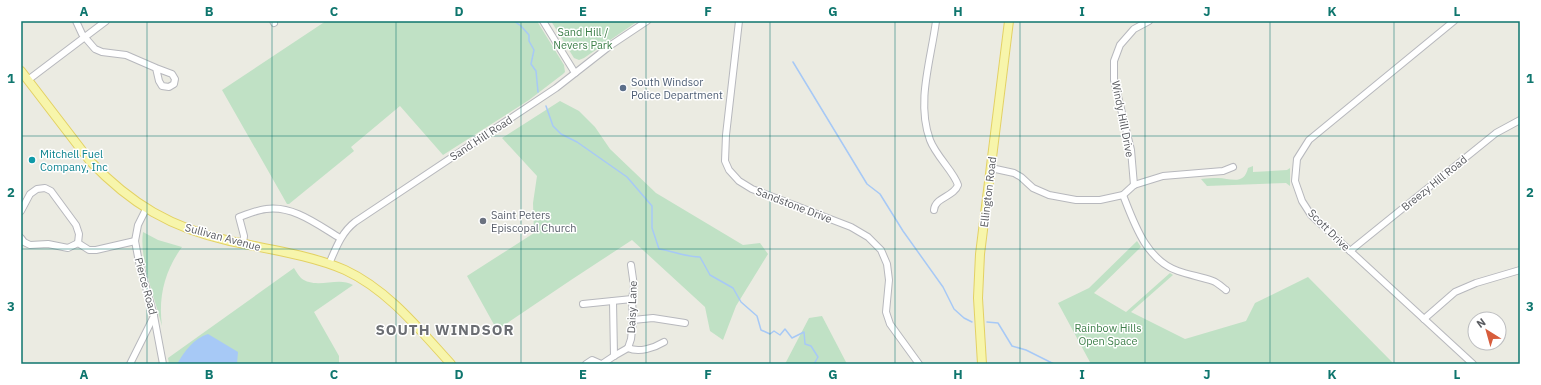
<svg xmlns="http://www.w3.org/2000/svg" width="1541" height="385" font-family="'IBM Plex Sans',sans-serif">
	<rect width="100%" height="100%" fill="#ebebe2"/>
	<g fill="#c0e1c5">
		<polygon points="326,21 537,21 564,65 565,72 563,74 529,100 443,155 400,106 351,147 354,151 289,204 287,204 222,90"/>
		<polygon points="551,21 638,21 584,58 579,60 574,58"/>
		<polygon points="560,101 579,111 595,127 610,149 656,193 743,245 760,243 768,254 736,306 723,340 710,331 705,307 632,240 571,280 497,330 467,276 534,233 533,203 537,176 502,138"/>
		<path d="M 1253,166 L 1253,172 L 1287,170 L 1290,168 L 1290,186 L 1286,183 L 1207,186 L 1201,179 C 1207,178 1212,178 1218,178 C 1230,178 1244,186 1248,168 Z"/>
		<path d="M 143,232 L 158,240 L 182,247 C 165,270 158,297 162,326 C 155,299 139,259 143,232 Z"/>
		<polygon points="1137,241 1141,247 1094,293 1126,312 1170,273 1173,275 1131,312 1185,339 1246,321 1255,303 1308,277 1394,364 1091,364 1058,303 1089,288"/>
		<path d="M 294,268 C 296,271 298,275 301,278 C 316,290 338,276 353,285 L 314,312 L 339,356 L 339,364 L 169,364 L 168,358 Z"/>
		<polygon points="822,316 847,364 785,364 809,318"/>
	</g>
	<path fill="#a7c9f6" d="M 208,334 L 238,352 L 237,364 L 177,364 C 184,352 194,338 208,334 Z"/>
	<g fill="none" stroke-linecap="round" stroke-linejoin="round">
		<g stroke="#a7c9f6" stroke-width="1.5">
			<polyline points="514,21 521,26 529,35 529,41 534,50 531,64 536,71 538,92"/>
			<polyline points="793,62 867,184 880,194 903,231 943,287 954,309 964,318 972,322"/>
			<path d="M 546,106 L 553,126 L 561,134 L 577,142 L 627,177 L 652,206 L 652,228 L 659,249 C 673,251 686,257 700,257 L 710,275 L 733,288 L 741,302 L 757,316 L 761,330 L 770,334 L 774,331 L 780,335 L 785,329 L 792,338 L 804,332 L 805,344 L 811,346 L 818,357 L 814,364"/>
			<polyline points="987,322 998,323 1012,346 1026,350 1054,364"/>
		</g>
		<g stroke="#b7b8bd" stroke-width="8">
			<g id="minor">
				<polyline points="76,21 82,34 95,49 102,52 126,55 156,68 172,74 175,79 174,84 169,87 162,86 159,81 156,68"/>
				<polyline points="273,21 274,23"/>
				<polyline points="543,21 575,73"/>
				<polyline points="739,21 726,135 725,161 729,170 739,181 752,189 851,227 868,237 881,250 887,264 889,280 886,312 890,324 919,364"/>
				<polyline points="1454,21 1309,140 1297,159 1295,181 1302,201 1311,215 1473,364"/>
				<polyline points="28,80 106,21"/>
				<polyline points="991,168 1014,173 1021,177 1033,188 1049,195 1076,200 1100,200 1123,195 1134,185 1163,176 1223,171 1233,167"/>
				<polyline points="1134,185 1131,150 1114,80 1114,61 1120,45 1134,29 1149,21"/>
				<path d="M 1123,195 C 1134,223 1146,260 1178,271 C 1189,275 1202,277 1213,281 C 1218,283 1222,287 1226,290"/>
				<polyline points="146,209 138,225 135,241 139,262 154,316 163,364"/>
				<path d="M 934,210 C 935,197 954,197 958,185 C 954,172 936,156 930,140 C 916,102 931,60 936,21"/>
				<polyline points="21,211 30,194 37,189 45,188 51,191 76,225 79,234 78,243"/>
				<polyline points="21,238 24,242 30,245 48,244 68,248 78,243"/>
				<polyline points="78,243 89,250 96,250 135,241"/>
				<path d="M 243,244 L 244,236 L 239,217 C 248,214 257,210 266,209 C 293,205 318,225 340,238"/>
				<polyline points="1350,251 1496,133 1520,120"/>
				<path d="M 329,264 C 336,248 341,233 355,222 L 556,88 L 611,45 L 647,21"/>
				<polyline points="613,301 614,356"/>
				<polyline points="583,304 632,299"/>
				<polyline points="1424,319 1455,292 1476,283 1520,270"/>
				<polyline points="633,320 653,318 685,323"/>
				<polyline points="628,348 631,339 633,320 632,299 634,286 631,265"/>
				<path d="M 628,348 C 639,353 654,348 664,342"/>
				<polyline points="130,364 154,316"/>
				<polyline points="586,364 592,360 601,364"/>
				<polyline points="602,364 614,356 628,348"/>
			</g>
		</g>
		<g stroke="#e3d163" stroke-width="10">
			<g id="major">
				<path d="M 21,71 L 90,161 C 131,204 171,228 230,241 C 266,249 311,255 345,270 C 388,290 419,329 451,364"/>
				<polyline points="982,364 978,298 980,254 1009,21"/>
			</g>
		</g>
		<use href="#minor" stroke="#fff" stroke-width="6"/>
		<use href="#major" stroke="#f7f5ab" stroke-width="8"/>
	</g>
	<path fill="none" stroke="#0f766e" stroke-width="1" stroke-opacity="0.55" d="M 147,21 L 147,364M 272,21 L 272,364M 396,21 L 396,364M 521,21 L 521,364M 646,21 L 646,364M 770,21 L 770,364M 895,21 L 895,364M 1020,21 L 1020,364M 1145,21 L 1145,364M 1270,21 L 1270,364M 1394,21 L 1394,364M 21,136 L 1520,136M 21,249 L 1520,249"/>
	<circle fill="#5c6f8a" stroke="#fff" stroke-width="1.5" cx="623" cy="88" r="4"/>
	<circle fill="#0f9aa8" stroke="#fff" stroke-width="1.5" cx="32" cy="160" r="4"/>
	<circle fill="#6b7280" stroke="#fff" stroke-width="1.5" cx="483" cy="221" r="4"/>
	<g text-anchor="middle" stroke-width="3" stroke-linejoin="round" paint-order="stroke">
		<g font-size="11" fill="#3c7e48" stroke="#fff">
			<text x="583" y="36">Sand Hill /<tspan x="583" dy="13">Nevers Park</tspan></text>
			<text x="1108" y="332">Rainbow Hills<tspan x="1108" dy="13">Open Space</tspan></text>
		</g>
		<g font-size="11" fill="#4e5e75" stroke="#fff" text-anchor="start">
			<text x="631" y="86">South Windsor<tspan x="631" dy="13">Police Department</tspan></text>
		</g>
		<g font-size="11" fill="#5a5c61" stroke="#fff">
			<text transform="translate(1123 119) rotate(79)" y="4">Windy Hill Drive</text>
			<text transform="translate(481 138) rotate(-33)" y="4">Sand Hill Road</text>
			<text transform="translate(1434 183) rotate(-39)" y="4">Breezy Hill Road</text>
			<text transform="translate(988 192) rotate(-83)" y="4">Ellington Road</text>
			<text transform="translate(794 205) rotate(21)" y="4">Sandstone Drive</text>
			<text transform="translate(1329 230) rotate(45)" y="4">Scott Drive</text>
			<text transform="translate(223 237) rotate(15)" y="4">Sullivan Avenue</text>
			<text transform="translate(146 286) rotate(75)" y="4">Pierce Road</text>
			<text transform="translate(632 307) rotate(-88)" y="4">Daisy Lane</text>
		</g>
		<g font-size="11" fill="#0d838f" stroke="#fff" text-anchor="start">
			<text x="40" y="158">Mitchell Fuel<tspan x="40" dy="13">Company, Inc</tspan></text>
		</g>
		<g font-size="11" fill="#5b616d" stroke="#fff" text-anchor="start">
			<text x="491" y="219">Saint Peters<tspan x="491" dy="13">Episcopal Church</tspan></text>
		</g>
		<g font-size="15" font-weight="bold" letter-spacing="1" fill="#6b6e73" stroke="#fff">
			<text x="445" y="335">SOUTH WINDSOR</text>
		</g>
	</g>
	<rect width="1541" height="385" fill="none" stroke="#ffffff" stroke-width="44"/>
	<g transform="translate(1487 331) rotate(323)"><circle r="19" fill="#ffffff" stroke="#bdbec0"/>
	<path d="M0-3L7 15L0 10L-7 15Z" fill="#d75d3c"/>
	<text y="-6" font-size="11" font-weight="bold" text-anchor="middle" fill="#5a5c61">N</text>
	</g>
	<rect x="22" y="22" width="1497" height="341" fill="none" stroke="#0f766e" stroke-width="1.5"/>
	<g font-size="13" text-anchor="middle" font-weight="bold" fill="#0f766e">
		<text x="84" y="16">A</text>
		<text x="209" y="16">B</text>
		<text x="334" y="16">C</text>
		<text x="459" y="16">D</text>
		<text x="583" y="16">E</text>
		<text x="708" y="16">F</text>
		<text x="833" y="16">G</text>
		<text x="958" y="16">H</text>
		<text x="1082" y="16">I</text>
		<text x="1207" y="16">J</text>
		<text x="1332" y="16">K</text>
		<text x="1457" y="16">L</text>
		<text x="11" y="83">1</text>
		<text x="1530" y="83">1</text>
		<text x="11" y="197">2</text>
		<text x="1530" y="197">2</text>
		<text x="11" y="311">3</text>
		<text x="1530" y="311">3</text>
		<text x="84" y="379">A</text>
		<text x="209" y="379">B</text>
		<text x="334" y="379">C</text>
		<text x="459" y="379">D</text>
		<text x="583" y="379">E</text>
		<text x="708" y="379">F</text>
		<text x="833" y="379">G</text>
		<text x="958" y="379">H</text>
		<text x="1082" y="379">I</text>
		<text x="1207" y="379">J</text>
		<text x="1332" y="379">K</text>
		<text x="1457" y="379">L</text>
	</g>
</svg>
